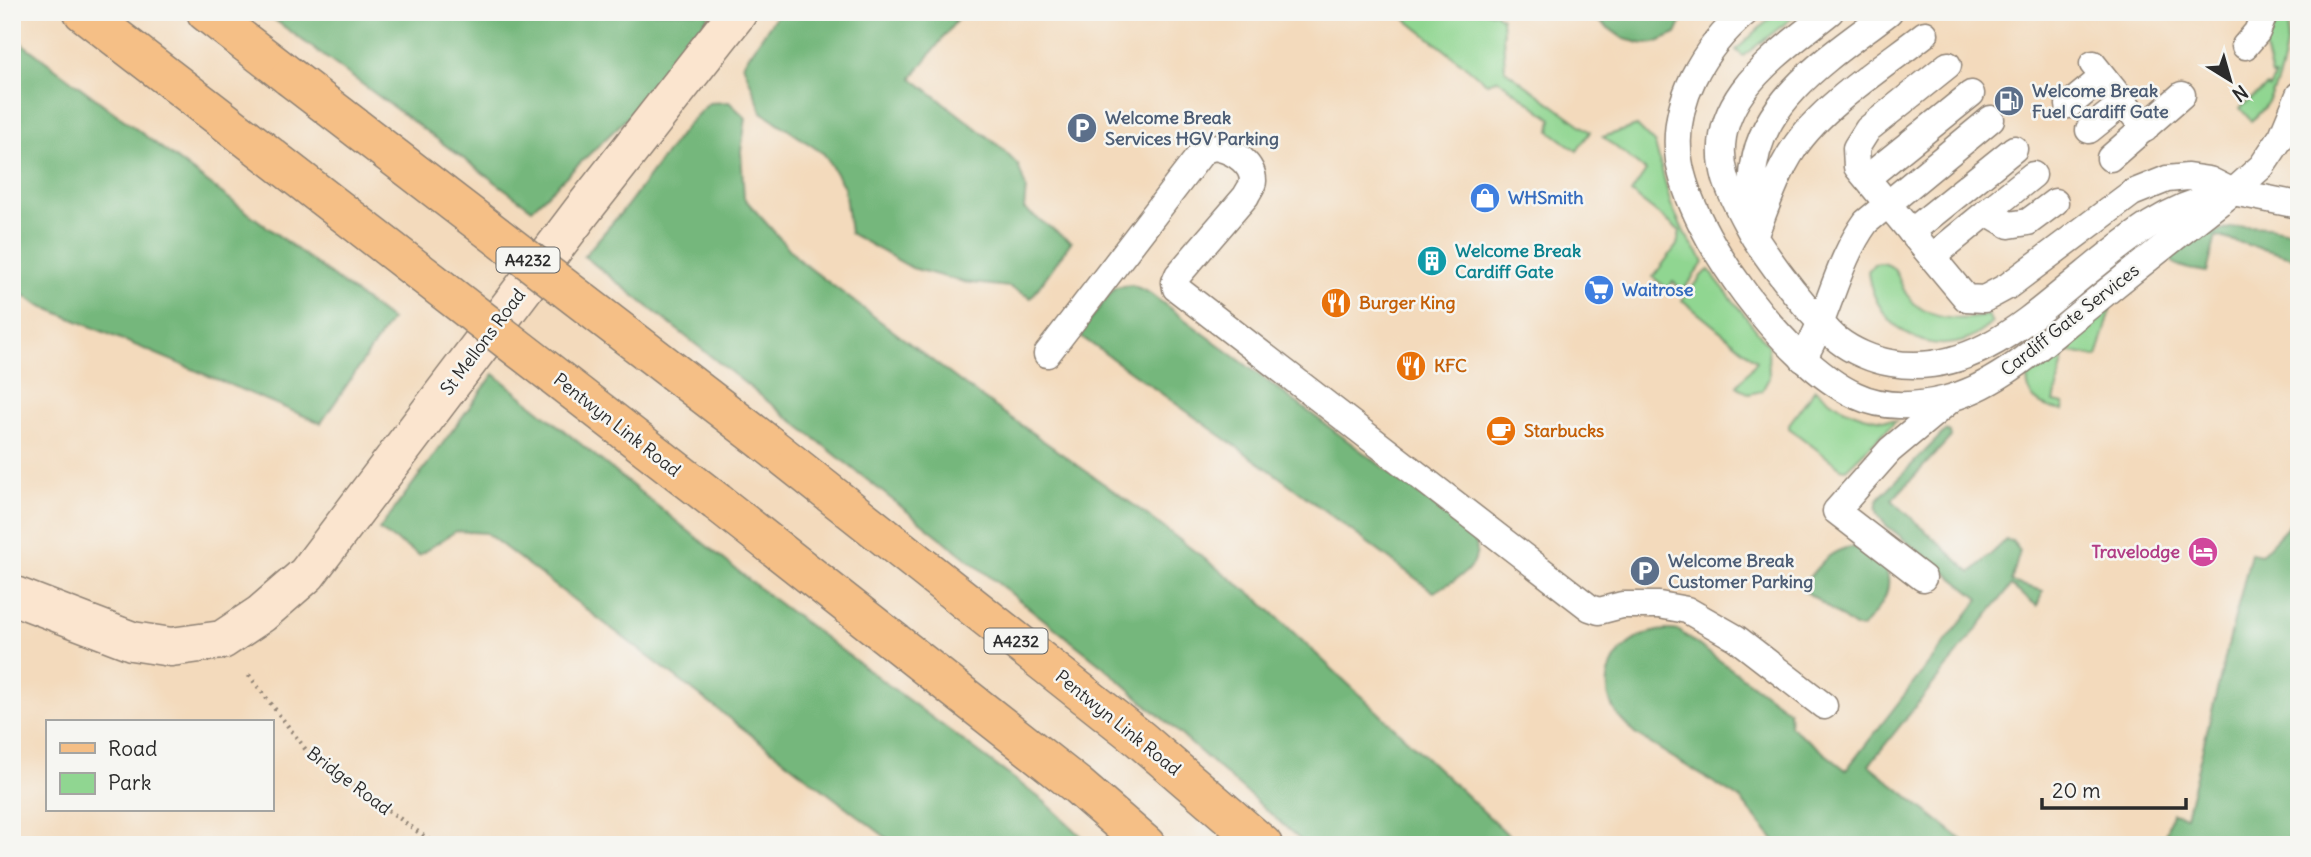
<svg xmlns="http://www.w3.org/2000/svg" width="2311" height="857" font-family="Delius,sans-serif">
	<rect width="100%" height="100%" fill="#f6f6f2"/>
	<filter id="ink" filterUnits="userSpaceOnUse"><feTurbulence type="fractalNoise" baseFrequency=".0143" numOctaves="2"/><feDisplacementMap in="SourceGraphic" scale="14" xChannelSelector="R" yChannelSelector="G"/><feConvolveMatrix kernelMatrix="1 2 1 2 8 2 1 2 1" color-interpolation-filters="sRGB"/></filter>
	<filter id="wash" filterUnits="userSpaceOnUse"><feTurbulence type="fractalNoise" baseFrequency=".00686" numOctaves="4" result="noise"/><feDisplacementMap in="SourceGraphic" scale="28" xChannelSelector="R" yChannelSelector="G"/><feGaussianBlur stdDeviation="1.57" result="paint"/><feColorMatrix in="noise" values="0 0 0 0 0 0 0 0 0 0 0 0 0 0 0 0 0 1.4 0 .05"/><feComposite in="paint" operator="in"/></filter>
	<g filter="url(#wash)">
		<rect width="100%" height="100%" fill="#f3dabc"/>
		<g fill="#90d691" stroke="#5e805e" stroke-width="2">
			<polygon points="1400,12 1494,12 1502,18 1505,70 1590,132 1577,151 1550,131 1552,119 1498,79 1487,83 1399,14"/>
			<polygon points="1777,12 1800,12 1743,56 1736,50"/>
			<path d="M 2276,12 L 2289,12 C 2287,48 2281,98 2251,121 L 2240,108 L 2267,86 L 2269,88 L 2275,76 L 2272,76 L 2263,41 L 2273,28 Z"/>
			<polygon points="1637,126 1655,144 1671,205 1685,234 1704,262 1683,290 1673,282 1667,289 1653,277 1677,245 1680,231 1631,193 1646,171 1603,137"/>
			<path d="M 1882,263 C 1900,266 1898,283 1907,295 C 1926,321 1960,322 1988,315 L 1992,323 C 1983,330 1975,337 1964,341 C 1917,356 1872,317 1868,271 L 1874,264 Z"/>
			<polygon points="1709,270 1768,345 1769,378 1762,391 1749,394 1737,386 1757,361 1682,300 1701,276"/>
			<path d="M 2107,307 L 2110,309 C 2110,318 2100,345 2097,357 L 2065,351 L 2054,402 L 2064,404 L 2063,411 C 2037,406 2024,398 2028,369 Z"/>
			<path d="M 1815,389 C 1838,409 1866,420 1896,421 L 1846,469 L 1841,468 L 1789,428 L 1789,424 Z"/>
		</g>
		<g fill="#74b77b" stroke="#507153" stroke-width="2">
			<polygon points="264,12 711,12 670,77 532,209"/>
			<polygon points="779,12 963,12 912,78 999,146 1018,165 1026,188 1024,209 1071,242 1031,298 1010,287 963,282 912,268 850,233 844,187 824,154 762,112 743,64"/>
			<polygon points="1586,12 1686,12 1676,34 1655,43 1644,44 1624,39"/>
			<polygon points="12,36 391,320 321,423 37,304 12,287"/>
			<polygon points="729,102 746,118 741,151 744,198 799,260 966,386 1135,506 1259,600 1519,845 1306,845 1104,667 584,256 626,207 688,124 709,103"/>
			<path d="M 2243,226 L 2269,227 L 2299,233 L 2299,259 L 2216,236 L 2207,272 C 2194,270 2177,269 2169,258 C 2193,242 2213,229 2243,226 Z"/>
			<path d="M 1132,285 L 1148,292 L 1474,535 C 1486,567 1457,579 1434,592 L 1282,479 L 1079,335 L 1115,287 Z"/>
			<polygon points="494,374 769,596 1045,802 1091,845 896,845 486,533 456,531 419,555 379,530"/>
			<path d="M 1946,430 L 1950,432 L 1951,437 L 1892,500 L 1971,573 L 2006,540 L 2012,541 L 2020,551 L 2011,582 L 2043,591 L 2037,606 L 2011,586 L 1869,765 L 1968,845 L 1778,845 L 1740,799 L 1635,734 C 1626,725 1616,716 1611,704 C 1595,660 1638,624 1679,631 L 1789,711 L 1790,726 L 1846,770 L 1979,599 L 1886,525 C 1879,517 1873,509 1879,498 Z"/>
			<polygon points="2299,512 2299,803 2288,845 2178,845 2178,841 2164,838 2172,813 2186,816 2251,553 2261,555 2298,516"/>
			<path d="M 1851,547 C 1877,550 1896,570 1885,597 C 1881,608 1869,619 1862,628 L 1856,628 L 1805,591 L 1803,585 C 1818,567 1827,551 1851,547 Z"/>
		</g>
	</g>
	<g filter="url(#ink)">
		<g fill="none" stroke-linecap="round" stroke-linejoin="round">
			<g stroke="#8f8274" stroke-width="29">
				<g id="lane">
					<path d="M 1746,12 C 1703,48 1671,102 1679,160 C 1690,235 1786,363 1855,395 C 1882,408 1914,407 1943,400 C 1999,387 2044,342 2088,307 C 2136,268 2184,230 2233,192 L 2262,166 L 2282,136 L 2299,95"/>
					<path d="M 1925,34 C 1884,66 1823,105 1794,148 C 1776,175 1766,207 1754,237 C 1774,267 1795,295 1819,321 C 1825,327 1831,335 1838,340 C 1852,351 1873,360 1891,363 C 1971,377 2029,319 2086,273 C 2128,239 2164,208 2218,196"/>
					<polyline points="2245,46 2257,32 2265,12"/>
					<polyline points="2093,64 2145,129"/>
					<polyline points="1948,65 1868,129 1856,148 1857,167 1966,298 1984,299 2008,286 2132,193 2167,179 2188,177 2209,180 2233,192 2299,205"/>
					<polyline points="2069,105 2103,77"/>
					<polyline points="2089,130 2124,102"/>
					<polyline points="2110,158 2182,95"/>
					<polyline points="1867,178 1971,94"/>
					<polyline points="1987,212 2033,175"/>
					<path d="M 1753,225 C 1753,205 1751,185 1754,166 C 1764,95 1838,52 1889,12"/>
					<path d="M 1751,232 C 1742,215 1732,198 1726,179 C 1703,101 1778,54 1830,12"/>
					<polyline points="1911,232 2014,149"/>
					<polyline points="1932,257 1987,212 2009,225 2028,222 2055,202"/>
					<path d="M 1047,354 L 1203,151 C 1208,149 1214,146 1219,148 C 1234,151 1253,164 1253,181 C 1253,186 1248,191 1246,196 L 1178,275 L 1175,282 L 1176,288 L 1590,608 L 1599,611 L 1622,605 L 1659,605 L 1687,610 L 1736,638 L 1824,706"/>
					<path d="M 1803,359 C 1829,315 1836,263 1866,222 L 1991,119"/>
					<polyline points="1923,578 1836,511 1890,450 1950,400"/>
				</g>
			</g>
			<g stroke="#8f8274" stroke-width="41">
				<polyline id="secondary" points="12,595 132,641 171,647 222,640 261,614 307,574 582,211 738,12"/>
			</g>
			<g stroke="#8f8274" stroke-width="41">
				<g id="primary">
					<polyline points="83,12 244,136"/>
					<polyline points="206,12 290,77"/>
					<polyline points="765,442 1140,739 1263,845"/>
					<polyline points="717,502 1078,786 1146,845"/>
				</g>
			</g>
			<polyline stroke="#8f8274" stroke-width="4.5" stroke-dasharray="2 5" stroke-linecap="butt" points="249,675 306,750 436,845"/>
			<use href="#lane" stroke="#fff" stroke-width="26"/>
			<use href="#secondary" stroke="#fbe5cf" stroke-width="38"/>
			<use href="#primary" stroke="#f5bf86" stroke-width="38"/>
			<g stroke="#8f8274" stroke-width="41" stroke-linecap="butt">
				<g id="primary-bridge">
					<polyline points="290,77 765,442"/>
					<polyline points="244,136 717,502"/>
				</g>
			</g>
			<use href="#primary-bridge" stroke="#f5bf86" stroke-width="38"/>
		</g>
	</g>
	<defs>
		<g id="fuel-disc" transform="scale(1.575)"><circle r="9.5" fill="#5c6f8a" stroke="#f6f6f2"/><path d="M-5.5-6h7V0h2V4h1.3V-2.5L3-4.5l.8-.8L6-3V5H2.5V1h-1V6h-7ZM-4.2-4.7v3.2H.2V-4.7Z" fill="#fff"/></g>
		<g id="parking-disc" transform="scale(1.575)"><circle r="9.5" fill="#5c6f8a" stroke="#f6f6f2"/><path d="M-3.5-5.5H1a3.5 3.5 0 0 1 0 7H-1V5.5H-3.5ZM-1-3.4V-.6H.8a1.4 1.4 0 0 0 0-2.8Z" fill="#fff"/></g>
		<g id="shop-disc" transform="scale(1.575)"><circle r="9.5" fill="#3f7fe0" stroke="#f6f6f2"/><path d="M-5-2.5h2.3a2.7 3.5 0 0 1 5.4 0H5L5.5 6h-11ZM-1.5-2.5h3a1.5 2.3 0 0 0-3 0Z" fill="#fff"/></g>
		<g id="building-disc" transform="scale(1.575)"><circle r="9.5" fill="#0f9aa8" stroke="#f6f6f2"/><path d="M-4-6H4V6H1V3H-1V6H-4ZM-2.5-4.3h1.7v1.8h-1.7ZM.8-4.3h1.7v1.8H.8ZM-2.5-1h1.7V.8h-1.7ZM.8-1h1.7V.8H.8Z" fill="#fff"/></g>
		<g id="supermarket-disc" transform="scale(1.575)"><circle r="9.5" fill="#3f7fe0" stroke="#f6f6f2"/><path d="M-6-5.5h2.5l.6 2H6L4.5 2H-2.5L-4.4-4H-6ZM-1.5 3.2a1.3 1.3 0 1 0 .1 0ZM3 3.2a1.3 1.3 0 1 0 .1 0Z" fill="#fff"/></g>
		<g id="restaurant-disc" transform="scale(1.575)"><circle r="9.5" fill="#e8710a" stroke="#f6f6f2"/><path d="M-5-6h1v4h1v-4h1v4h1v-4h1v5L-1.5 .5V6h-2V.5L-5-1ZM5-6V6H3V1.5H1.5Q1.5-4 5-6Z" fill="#fff"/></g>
		<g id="cafe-disc" transform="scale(1.575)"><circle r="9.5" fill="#e8710a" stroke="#f6f6f2"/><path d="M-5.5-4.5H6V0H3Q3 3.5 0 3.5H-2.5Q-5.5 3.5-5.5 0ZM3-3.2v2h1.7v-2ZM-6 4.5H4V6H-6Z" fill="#fff"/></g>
		<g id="hotel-disc" transform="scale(1.575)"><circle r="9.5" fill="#d1479c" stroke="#f6f6f2"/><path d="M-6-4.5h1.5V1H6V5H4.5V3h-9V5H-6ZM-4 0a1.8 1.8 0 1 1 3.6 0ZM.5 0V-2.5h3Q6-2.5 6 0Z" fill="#fff"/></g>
	</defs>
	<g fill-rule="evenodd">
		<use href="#fuel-disc" x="2009" y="101"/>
		<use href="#parking-disc" x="1082" y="128"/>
		<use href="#shop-disc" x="1485" y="198"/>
		<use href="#building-disc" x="1432" y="261"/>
		<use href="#supermarket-disc" x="1599" y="290"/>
		<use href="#restaurant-disc" x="1336" y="303"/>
		<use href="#restaurant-disc" x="1411" y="366"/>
		<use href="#cafe-disc" x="1501" y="431"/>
		<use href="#hotel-disc" x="2203" y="552"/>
		<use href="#parking-disc" x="1645" y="571"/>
	</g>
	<g text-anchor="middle" stroke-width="5" stroke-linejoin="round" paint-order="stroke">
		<g fill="#f6f6f2" stroke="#686867" stroke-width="2">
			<rect x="496.5" y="247.5" width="63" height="25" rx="5"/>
			<rect x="984.5" y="628.5" width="63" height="25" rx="5"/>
		</g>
		<g font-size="16" font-weight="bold" fill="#2b2b2b">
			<text x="528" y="266">A4232</text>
			<text x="1016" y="647">A4232</text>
		</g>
		<g font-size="18" font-weight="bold" fill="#4e5e75" stroke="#f6f6f2" text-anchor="start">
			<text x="2032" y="97">Welcome Break<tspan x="2032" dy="21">Fuel Cardiff Gate</tspan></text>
			<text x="1105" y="124">Welcome Break<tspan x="1105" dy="21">Services HGV Parking</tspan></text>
			<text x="1668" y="567">Welcome Break<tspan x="1668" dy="21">Customer Parking</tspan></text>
		</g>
		<g font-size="18" font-weight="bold" fill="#366cbe" stroke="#f6f6f2" text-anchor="start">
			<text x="1508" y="204">WHSmith</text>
			<text x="1622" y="296">Waitrose</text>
		</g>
		<g font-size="18" font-weight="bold" fill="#0d838f" stroke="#f6f6f2" text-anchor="start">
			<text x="1455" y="257">Welcome Break<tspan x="1455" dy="21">Cardiff Gate</tspan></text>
		</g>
		<g font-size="18" font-weight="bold" fill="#c56008" stroke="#f6f6f2" text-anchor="start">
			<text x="1359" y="309">Burger King</text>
			<text x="1434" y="372">KFC</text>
			<text x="1524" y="437">Starbucks</text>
		</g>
		<g font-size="18" fill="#2b2b2b" stroke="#f6f6f2">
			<text transform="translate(2070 320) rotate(-38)" y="6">Cardiff Gate Services</text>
			<text transform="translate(483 342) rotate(-53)" y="6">St Mellons Road</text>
			<text transform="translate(617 425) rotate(38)" y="6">Pentwyn Link Road</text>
			<text transform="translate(1118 723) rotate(39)" y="6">Pentwyn Link Road</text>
			<text transform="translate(349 781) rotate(37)" y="6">Bridge Road</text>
		</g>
		<g font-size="18" font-weight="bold" fill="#b23c85" stroke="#f6f6f2" text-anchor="end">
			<text x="2180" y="558">Travelodge</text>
		</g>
	</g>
	<rect width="2311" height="857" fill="none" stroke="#f6f6f2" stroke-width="42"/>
	<rect x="46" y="720" width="228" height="91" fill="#f6f6f2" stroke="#a5a5a2" stroke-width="2"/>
	<rect x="60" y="743" width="35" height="10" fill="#f5bf86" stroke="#a5a5a2" stroke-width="2"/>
	<text x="108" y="756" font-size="21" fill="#2b2b2b">Road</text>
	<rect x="60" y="773" width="35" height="21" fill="#90d691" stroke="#a5a5a2" stroke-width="2"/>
	<text x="108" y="790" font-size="21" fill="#2b2b2b">Park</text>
	<g transform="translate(2230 80) rotate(143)" stroke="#f6f6f2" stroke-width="5" paint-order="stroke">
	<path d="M0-5L12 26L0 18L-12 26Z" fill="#2b2b2b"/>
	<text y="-10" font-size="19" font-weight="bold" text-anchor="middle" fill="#2b2b2b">N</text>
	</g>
	<path d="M2042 798v10h144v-10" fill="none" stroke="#2b2b2b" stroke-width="3.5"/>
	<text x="2052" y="798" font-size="21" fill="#2b2b2b" stroke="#f6f6f2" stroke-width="5" paint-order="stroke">20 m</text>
</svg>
